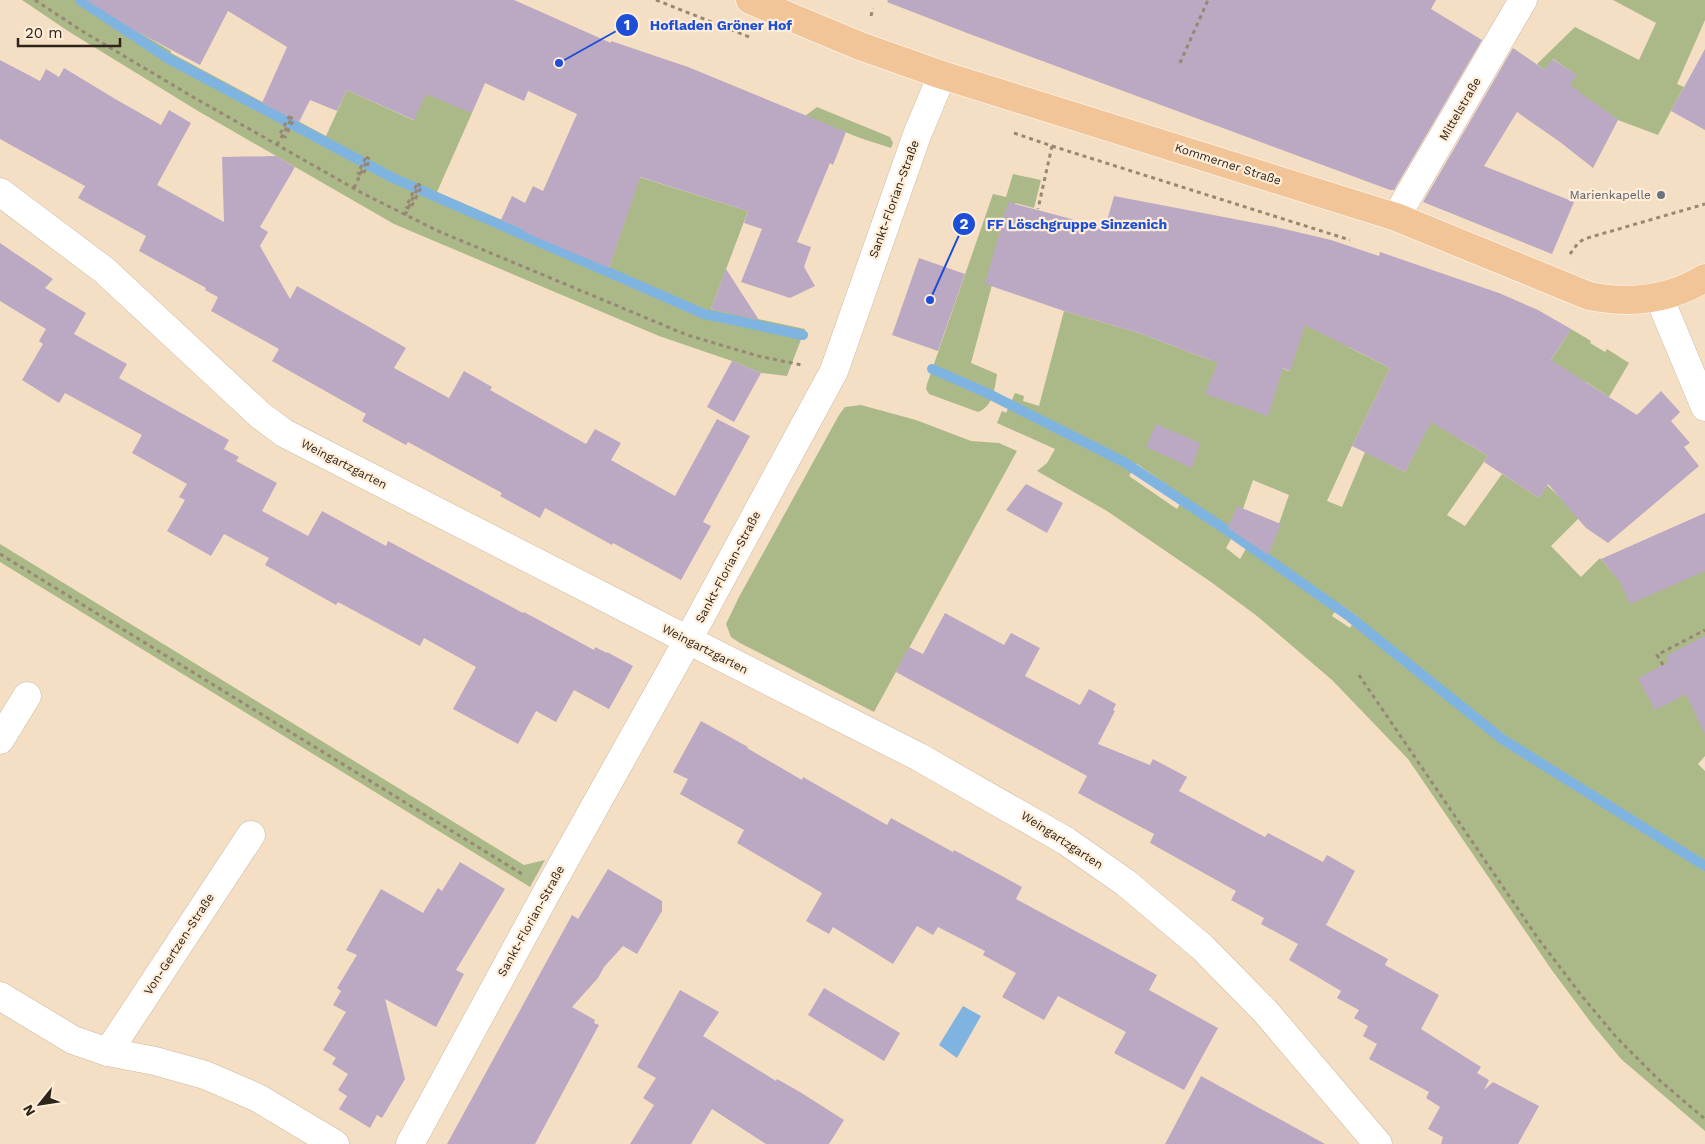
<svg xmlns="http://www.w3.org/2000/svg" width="1705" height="1144" font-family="'Work Sans',sans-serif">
	<rect width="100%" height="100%" fill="#f5dfc4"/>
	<g fill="#abb989" fill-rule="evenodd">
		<polygon points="22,0 91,0 109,15 171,51 171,53 326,136 347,90 413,120 434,77 472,113 437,192 525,230 524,232 609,268 639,177 748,211 711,309 805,329 787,376 761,373 732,361 659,336 394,224 198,111 68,31"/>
		<polygon points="1613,0 1705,0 1705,20 1677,84 1684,87 1658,135 1618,120 1569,86 1576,75 1553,59 1545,70 1537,64 1575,27 1639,60 1656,23"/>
		<polygon points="817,107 890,137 893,143 891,148 860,138 805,116"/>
		<path d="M 1013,174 L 1041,180 L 1034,208 L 1015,203 L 1008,230 L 1001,228 L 997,242 L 1003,244 L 971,363 L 997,374 C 995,388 993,407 978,412 L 929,394 L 926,389 L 927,384 L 993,194 L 1006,197 Z"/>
		<path d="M 1064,311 L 1139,333 L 1210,360 L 1219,342 L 1289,371 L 1306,321 L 1355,329 L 1348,347 L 1390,368 L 1352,446 L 1327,501 L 1342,507 L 1365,452 L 1405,472 L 1437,409 L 1461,440 L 1488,456 L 1447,515 L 1465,526 L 1502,474 L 1539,498 L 1547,485 L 1580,517 L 1551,546 L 1581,577 L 1600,558 L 1611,571 L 1705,571 L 1705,756 L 1698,764 L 1705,771 L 1705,1131 L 1621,1059 L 1592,1024 L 1551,969 L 1408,759 L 1332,680 L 1257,616 L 1211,582 L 1107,511 L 1037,471 L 1047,463 L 1055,449 L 997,423 L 1002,411 L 1006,413 L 1015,393 L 1024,396 L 1023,401 L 1039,406 ZM 1137,464 L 1184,497 L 1177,509 L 1129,476 ZM 1253,480 L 1289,495 L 1268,555 L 1250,542 L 1240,559 L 1226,548 L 1235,532 ZM 1340,604 L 1357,616 L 1350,628 L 1332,616 ZM 1397,649 L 1409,659 L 1403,666 L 1391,656 Z"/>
		<polygon points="1571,329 1591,341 1590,343 1605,352 1607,349 1629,363 1609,397 1586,382 1565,412 1532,390"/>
		<polygon points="861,405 916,420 971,441 999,443 1017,451 874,712 740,643 731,637 726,624 739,597 839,415 845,407"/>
		<polygon points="0,544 524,865 545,860 530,887 0,562"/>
	</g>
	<polygon fill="#7fb4e1" points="963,1006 981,1016 957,1058 939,1045"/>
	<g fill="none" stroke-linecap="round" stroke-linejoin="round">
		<g stroke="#7fb4e1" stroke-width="10">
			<polyline points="80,0 169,59 393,178 704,314 803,335"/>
			<polyline points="932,369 987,393 1124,462 1231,533 1350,617 1502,739 1705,866"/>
		</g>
	</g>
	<g fill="#bba8c3">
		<polygon points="86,0 514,0 611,43 611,41 688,67 846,132 833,165 830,163 797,242 811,247 804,267 815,286 790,298 741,282 762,229 744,223 748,211 640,177 609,268 524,232 525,230 501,220 512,196 525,203 533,186 543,191 577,114 528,91 524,101 485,83 472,113 426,94 414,120 347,90 337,111 310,100 299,122 262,103 287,47 228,11 200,65 134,30"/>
		<polygon points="888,0 1436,0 1431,9 1482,40 1394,190 1390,190 967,33 887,2"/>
		<polygon points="1513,48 1545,70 1552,59 1577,75 1570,85 1618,120 1593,168 1560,142 1517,112 1484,166 1574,202 1552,254 1423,202"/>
		<polygon points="1705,49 1705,130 1671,111"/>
		<polygon points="0,60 40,81 46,69 59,77 64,68 117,100 161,125 169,110 191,123 157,185 224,222 222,157 276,156 295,167 260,227 268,232 260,246 290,299 297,286 406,348 394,368 449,398 464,371 492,387 490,390 586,444 595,429 621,443 611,460 675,496 717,419 750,436 703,522 711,526 681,580 613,543 612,545 545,508 540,518 500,496 502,493 408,442 406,445 362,421 366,414 272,361 279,349 211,311 218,297 205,290 206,288 139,251 146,236 78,198 85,186 0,139"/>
		<polygon points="1114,196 1276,227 1331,240 1379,256 1380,252 1499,293 1538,310 1571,329 1551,360 1637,415 1661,391 1680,412 1671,421 1690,443 1684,447 1699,466 1608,543 1586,528 1548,484 1539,498 1484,462 1488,456 1431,422 1405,472 1352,446 1390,368 1305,325 1290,371 1283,368 1268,416 1205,394 1218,363 1139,333 1064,311 985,284 1008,202 1105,228"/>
		<polygon points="0,243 53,279 45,288 86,313 74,334 127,364 119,378 229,440 224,449 239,457 236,461 277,483 262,511 308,536 322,511 386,546 388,541 523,613 524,612 594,650 595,647 607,653 607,652 633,666 609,709 574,690 556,722 536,711 518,744 453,709 476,667 424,638 420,646 338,602 336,605 265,565 269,558 224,534 211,556 167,531 185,500 179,497 187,484 132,453 142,435 65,393 59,403 22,380 43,344 39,341 46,329 0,301"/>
		<polygon points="919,258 965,274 938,351 892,335"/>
		<polygon points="726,269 759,320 711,309"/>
		<polygon points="732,361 761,373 734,422 707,407"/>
		<polygon points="1156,424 1200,443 1192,468 1146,447"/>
		<polygon points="1026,484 1063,503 1047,533 1006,510"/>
		<polygon points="1237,506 1281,524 1268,555 1228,528"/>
		<polygon points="1705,513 1705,571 1630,604 1620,582 1601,559"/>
		<polygon points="945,613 1004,645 1011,633 1040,648 1025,676 1080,705 1089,689 1116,704 1113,710 1115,711 1098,744 1150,765 1153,759 1187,777 1179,791 1265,837 1268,833 1323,862 1327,855 1355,871 1326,925 1388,959 1385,965 1439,995 1421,1029 1481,1067 1477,1073 1489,1080 1484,1090 1493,1082 1539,1106 1518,1144 1441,1144 1443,1137 1428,1129 1440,1107 1426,1098 1429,1092 1369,1059 1377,1044 1363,1036 1368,1026 1354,1018 1359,1010 1337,998 1341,991 1289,960 1298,944 1261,924 1264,918 1231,900 1236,891 1150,843 1154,834 1078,793 1087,776 896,672 909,647 923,654"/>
		<polygon points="1705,636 1705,735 1686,694 1655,710 1638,678 1669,662 1666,656"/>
		<polygon points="701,721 748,747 747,748 802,780 803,777 887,825 891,818 953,852 954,850 1022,887 1016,899 1157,975 1149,990 1218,1028 1184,1090 1114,1053 1126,1032 1058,996 1044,1020 1002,997 1016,973 983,955 985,951 938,927 933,935 917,926 893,964 833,927 829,934 806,921 822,893 737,843 744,830 680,794 688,779 673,772"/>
		<polygon points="460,862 505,889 456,970 464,974 436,1027 385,999 405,1079 382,1118 377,1115 370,1128 339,1109 347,1096 338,1090 348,1074 332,1064 336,1058 323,1050 346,1012 333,1005 341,991 337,988 357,955 346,950 381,889 423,913 438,888 442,891"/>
		<polygon points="608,869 662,901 662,911 637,954 623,946 604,967 598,978 572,1007 595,1020 594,1023 599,1025 535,1144 447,1144 572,915 578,919"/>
		<polygon points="824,988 900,1033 884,1061 808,1015"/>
		<polygon points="680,990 719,1012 703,1036 776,1081 777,1079 800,1092 844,1120 829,1144 766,1144 712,1109 691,1144 630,1144 654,1105 643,1098 656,1078 637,1067"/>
		<polygon points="1201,1076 1325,1144 1165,1144"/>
	</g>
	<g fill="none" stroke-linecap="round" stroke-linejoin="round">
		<g stroke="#ccb89d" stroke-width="29">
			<g id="minor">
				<polyline points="0,192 104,270 260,415 284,433 688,640 919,757 1066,841 1126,883 1202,947 1265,1011 1378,1144"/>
				<polyline points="1396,217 1523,0"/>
				<polyline points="1659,297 1705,407"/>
				<polyline points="0,740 27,696"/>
				<polyline points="0,996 73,1040 108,1052 155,1061 205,1075 258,1098 335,1144"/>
				<polyline points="108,1052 251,835"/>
				<polyline points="410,1144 548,890 688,640 834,371 917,135 942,75"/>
			</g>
		</g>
		<g stroke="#fff" stroke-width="29">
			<path id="major" d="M 750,0 L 860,46 L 942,75 L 1396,217 L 1589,296 C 1629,304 1669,300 1705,278"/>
		</g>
		<g stroke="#978774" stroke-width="3" stroke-dasharray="4 4" stroke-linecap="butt">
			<polyline points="35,0 82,31 193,97 362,193 438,231 687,335 758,356 802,365"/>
			<polyline points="656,0 752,38"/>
			<polyline points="871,16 873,8"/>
			<polyline points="1180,63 1208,0"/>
			<polygon points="289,117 294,119 285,137 280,134"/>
			<polyline points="1014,133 1052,146 1038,209"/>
			<polyline points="277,145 292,118"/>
			<polyline points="1052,146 1350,240"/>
			<polygon points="366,157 370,159 363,175 358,173"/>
			<polygon points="417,184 422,186 410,209 406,207"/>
			<polyline points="354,188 368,158"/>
			<polyline points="405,215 419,185"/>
			<polyline points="1570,254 1578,243 1584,239 1705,204"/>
			<polyline points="0,554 522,874"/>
			<polyline points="1663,665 1657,655 1705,630"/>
			<polyline points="1359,675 1537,937 1581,995 1617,1038 1658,1079 1705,1119"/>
		</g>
		<use href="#minor" stroke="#fff" stroke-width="28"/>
		<use href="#major" stroke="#f1c598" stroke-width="28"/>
	</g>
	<circle fill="#6b7280" stroke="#ffedd8" stroke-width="2" cx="1661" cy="195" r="5"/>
	<g text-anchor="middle" stroke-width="4.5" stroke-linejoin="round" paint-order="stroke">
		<g font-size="12" fill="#2d251b" stroke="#ffedd8">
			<text transform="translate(1460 109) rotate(-60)" y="4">Mittelstraße</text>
			<text transform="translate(1228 164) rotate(18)" y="4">Kommerner Straße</text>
			<text transform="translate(894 199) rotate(-70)" y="4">Sankt-Florian-Straße</text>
			<text transform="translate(344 464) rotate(27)" y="4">Weingartzgarten</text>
			<text transform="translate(728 567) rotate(-62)" y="4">Sankt-Florian-Straße</text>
			<text transform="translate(705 649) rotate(27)" y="4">Weingartzgarten</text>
			<text transform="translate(1062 840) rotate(33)" y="4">Weingartzgarten</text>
			<text transform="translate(531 921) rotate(-61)" y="4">Sankt-Florian-Straße</text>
			<text transform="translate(179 944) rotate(-57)" y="4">Von-Gertzen-Straße</text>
		</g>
		<g font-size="12" fill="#5b616d" stroke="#ffedd8" text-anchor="end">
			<text x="1651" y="199">Marienkapelle</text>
		</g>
	</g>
	<path fill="none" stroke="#1d4ed8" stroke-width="2" d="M559 63L627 25M930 300L964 224"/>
	<g fill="#1d4ed8" stroke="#ffedd8" stroke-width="2">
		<circle cx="559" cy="63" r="5"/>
		<circle cx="930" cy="300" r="5"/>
		<circle cx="627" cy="25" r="12"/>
		<circle cx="964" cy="224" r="12"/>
	</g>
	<g font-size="15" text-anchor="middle" font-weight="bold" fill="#fff">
		<text x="627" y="30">1</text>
		<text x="964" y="229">2</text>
	</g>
	<g font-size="14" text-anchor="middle" font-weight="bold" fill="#1d4ed8" stroke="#ffedd8" stroke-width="4.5" stroke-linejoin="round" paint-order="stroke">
		<text x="721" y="30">Hofladen Gröner Hof</text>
		<text x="1077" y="229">FF Löschgruppe Sinzenich</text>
	</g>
	<g transform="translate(40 1104) rotate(240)" stroke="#ffedd8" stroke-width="4" paint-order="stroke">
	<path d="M0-4L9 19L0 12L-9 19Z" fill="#2d251b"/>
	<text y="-8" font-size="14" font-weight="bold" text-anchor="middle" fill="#2d251b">N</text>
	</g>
	<path d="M18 38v8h102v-8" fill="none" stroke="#2d251b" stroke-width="2.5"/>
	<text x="25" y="38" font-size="15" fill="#2d251b" stroke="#ffedd8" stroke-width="4" paint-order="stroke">20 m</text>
</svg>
